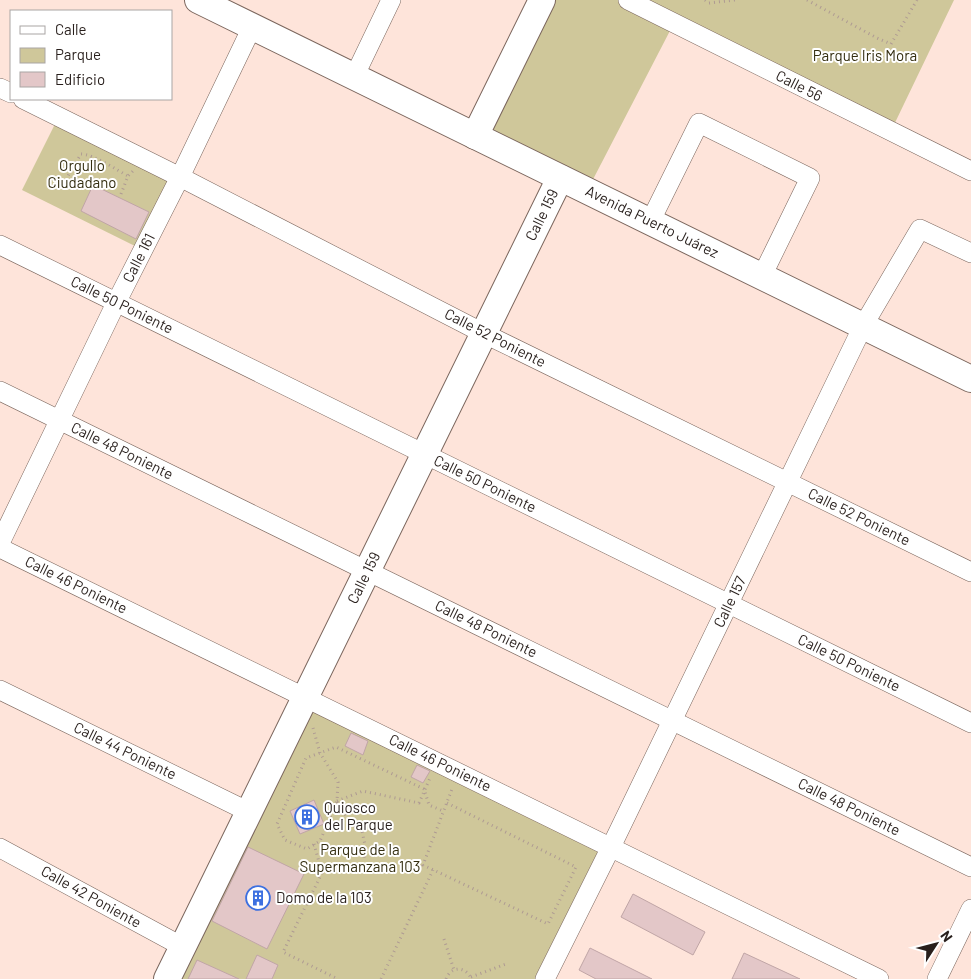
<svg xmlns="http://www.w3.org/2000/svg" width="971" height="979" font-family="Barlow,sans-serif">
	<rect width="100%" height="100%" fill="#fee4da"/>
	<g fill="#cfc79a">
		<polygon points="542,0 954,0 891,131 674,23 587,191 475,136"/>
		<polygon points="59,116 180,177 143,250 22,190"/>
		<polygon points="306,698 609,848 545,979 168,979"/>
	</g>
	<g fill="#e3c7c8" stroke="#c0a5a6">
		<polygon points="93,185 149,212 136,239 81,211"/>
		<polygon points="351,733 368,741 363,755 345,746"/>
		<polygon points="417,765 430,771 423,783 411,777"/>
		<polygon points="314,800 324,824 300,834 290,811"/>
		<polygon points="248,847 304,874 267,949 212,921"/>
		<polygon points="633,894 705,932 693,955 621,917"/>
		<polygon points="590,948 652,979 596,979 579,970"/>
		<polygon points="744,953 800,979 732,979"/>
		<polygon points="257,955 278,965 272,979 246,979"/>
		<polygon points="197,960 239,979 188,979"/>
	</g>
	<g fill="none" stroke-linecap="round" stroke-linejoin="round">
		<g stroke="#7b665d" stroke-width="20">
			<g id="street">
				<polyline points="628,0 971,171"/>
				<polyline points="354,77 391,0"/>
				<polyline points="0,88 11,93"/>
				<polyline points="23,99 180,177 483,333 971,572"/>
				<polyline points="650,222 699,123 810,178 762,276"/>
				<polyline points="0,245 971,723"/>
				<polyline points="0,391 971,867"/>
				<polyline points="0,543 117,301 180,177 252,27"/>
				<polyline points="0,548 879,979"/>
				<polyline points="0,690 249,812"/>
				<polyline points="0,848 183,947"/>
				<polyline points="545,979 611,847 863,326 920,229 971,253"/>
				<polyline points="937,979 971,909"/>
			</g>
		</g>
		<g stroke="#7b665d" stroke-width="28">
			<g id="secondary">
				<polyline points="198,0 971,379"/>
				<polyline points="475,136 542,0"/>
				<polyline points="167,979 560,178"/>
			</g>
		</g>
		<g stroke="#ae9a93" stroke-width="3" stroke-dasharray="1 4" stroke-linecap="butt">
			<polyline points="705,0 709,3 735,0"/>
			<polyline points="807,0 877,38 891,44 917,0"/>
			<path d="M 62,189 L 69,174 L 81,154 C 93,154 117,170 128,176"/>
			<polyline points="121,194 128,176 133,171"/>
			<polyline points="313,728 320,753 338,782 337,801 320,841 307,849 285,840 277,824 306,758 336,747 424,789 429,805 443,811"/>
			<polyline points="337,801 363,791 419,803 430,778"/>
			<polyline points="337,802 352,825 362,831 365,845 364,858"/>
			<polyline points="447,803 576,867 548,924 423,865 452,789"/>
			<polyline points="314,844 322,873 283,952 338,979"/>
			<polyline points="444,939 454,970"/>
			<polyline points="471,977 506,964"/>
			<polyline points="381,979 433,870"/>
			<path d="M 446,979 C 451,966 465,966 471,978"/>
		</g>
		<use href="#street" stroke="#fff" stroke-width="19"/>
		<use href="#secondary" stroke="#fff" stroke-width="26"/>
	</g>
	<defs>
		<g id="building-ring" transform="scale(1.25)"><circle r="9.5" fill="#fff" stroke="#3d70e0" stroke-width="1.5"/><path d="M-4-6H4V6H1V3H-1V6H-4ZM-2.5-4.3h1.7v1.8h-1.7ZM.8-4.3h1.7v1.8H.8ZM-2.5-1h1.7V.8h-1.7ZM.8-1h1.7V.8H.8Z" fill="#3d70e0"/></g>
	</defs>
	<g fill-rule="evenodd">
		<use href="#building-ring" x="307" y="817"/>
		<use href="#building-ring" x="258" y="898"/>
	</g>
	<g text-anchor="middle" stroke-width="4" stroke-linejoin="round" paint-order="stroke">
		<g font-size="15" fill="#342e11" stroke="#fff">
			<text x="865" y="61">Parque Iris Mora</text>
			<text x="82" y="171">Orgullo<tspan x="82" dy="17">Ciudadano</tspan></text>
			<text x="360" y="855">Parque de la<tspan x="360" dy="17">Supermanzana 103</tspan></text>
		</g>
		<g font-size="15" fill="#281f1c" stroke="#fff">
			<text transform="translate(799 86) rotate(27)" y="5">Calle 56</text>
			<text transform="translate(542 215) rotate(-64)" y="5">Calle 159</text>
			<text transform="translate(652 222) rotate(26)" y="5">Avenida Puerto Juárez</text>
			<text transform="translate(139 258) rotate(-63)" y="5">Calle 161</text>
			<text transform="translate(122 305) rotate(26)" y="5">Calle 50 Poniente</text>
			<text transform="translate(495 338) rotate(27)" y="5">Calle 52 Poniente</text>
			<text transform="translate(122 451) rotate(26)" y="5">Calle 48 Poniente</text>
			<text transform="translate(485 484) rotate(26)" y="5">Calle 50 Poniente</text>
			<text transform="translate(859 517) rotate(26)" y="5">Calle 52 Poniente</text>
			<text transform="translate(364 578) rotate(-64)" y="5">Calle 159</text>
			<text transform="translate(76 585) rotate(26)" y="5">Calle 46 Poniente</text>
			<text transform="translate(730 602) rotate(-64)" y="5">Calle 157</text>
			<text transform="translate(486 629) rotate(26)" y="5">Calle 48 Poniente</text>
			<text transform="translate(849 663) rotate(26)" y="5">Calle 50 Poniente</text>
			<text transform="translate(125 751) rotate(26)" y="5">Calle 44 Poniente</text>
			<text transform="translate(440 763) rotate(26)" y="5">Calle 46 Poniente</text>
			<text transform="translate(849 807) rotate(26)" y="5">Calle 48 Poniente</text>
			<text transform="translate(91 897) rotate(29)" y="5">Calle 42 Poniente</text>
		</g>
		<g font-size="15" fill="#281f1c" stroke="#fff" text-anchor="start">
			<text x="324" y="813">Quiosco<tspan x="324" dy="17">del Parque</tspan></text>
			<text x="276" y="903">Domo de la 103</text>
		</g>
	</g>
	<rect x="10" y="10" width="162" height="90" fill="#ffffff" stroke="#a9a5a4"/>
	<rect x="20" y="26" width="25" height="8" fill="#ffffff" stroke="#a9a5a4"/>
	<text x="55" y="35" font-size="15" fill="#281f1c">Calle</text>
	<rect x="20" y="48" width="25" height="15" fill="#cfc79a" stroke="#a9a5a4"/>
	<text x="55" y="60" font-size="15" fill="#281f1c">Parque</text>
	<rect x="20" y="72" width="25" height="15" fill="#e3c7c8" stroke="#a9a5a4"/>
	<text x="55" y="85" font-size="15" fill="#281f1c">Edificio</text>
	<g transform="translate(936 944) rotate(54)" stroke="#ffffff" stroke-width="4" paint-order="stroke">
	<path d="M0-4L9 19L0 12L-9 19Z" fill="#281f1c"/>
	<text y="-8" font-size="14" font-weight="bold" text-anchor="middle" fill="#281f1c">N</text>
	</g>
</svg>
